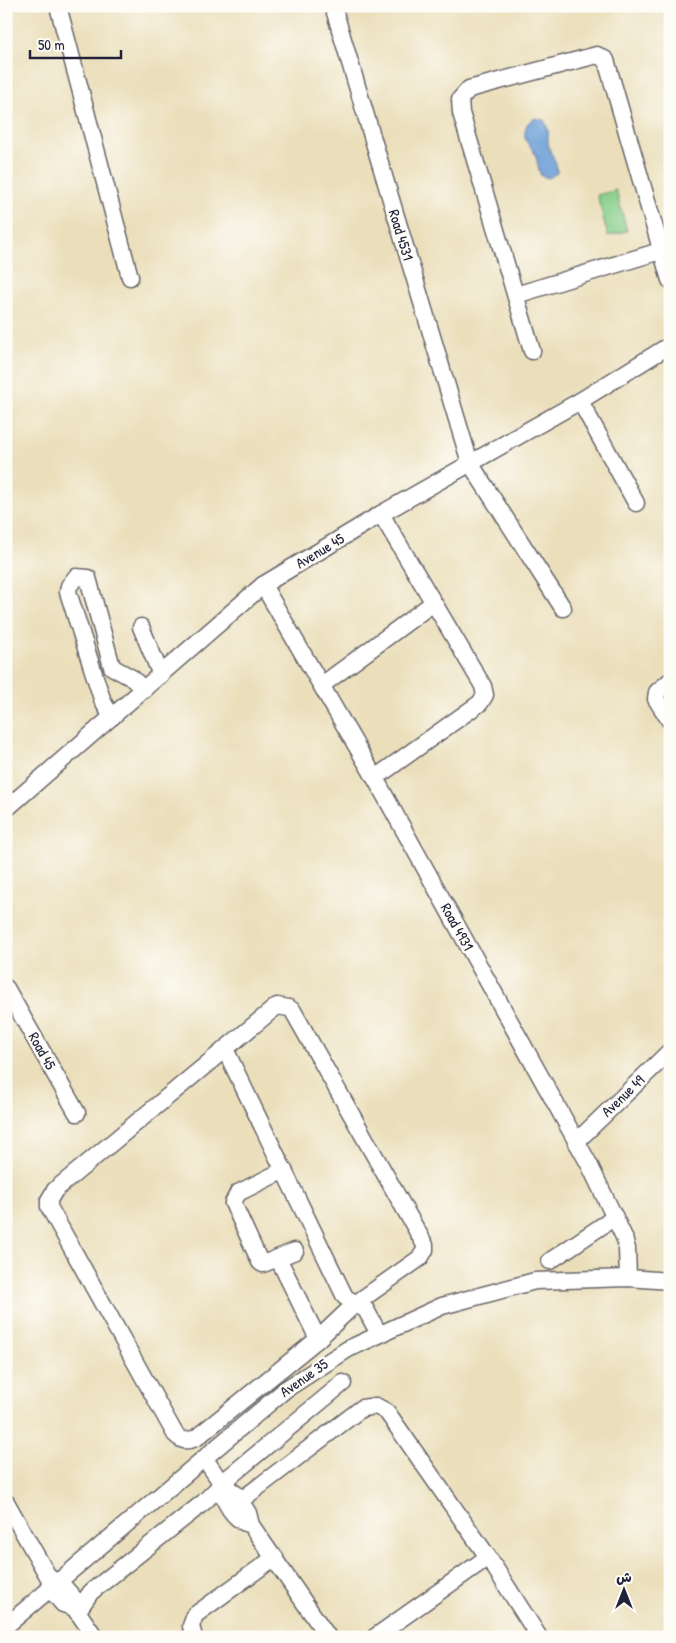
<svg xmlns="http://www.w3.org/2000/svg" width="676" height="1643" font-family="'Patrick Hand','Playpen Sans Arabic',sans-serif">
	<rect width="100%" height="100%" fill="#fdfcf7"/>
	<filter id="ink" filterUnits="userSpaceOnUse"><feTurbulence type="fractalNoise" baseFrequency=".02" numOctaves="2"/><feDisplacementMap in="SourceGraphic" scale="10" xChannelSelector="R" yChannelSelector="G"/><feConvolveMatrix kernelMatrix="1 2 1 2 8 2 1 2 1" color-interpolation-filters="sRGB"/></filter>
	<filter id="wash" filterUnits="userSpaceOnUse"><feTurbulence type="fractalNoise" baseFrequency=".0096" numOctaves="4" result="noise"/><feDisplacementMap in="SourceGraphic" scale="20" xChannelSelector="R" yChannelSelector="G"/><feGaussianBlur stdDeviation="1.12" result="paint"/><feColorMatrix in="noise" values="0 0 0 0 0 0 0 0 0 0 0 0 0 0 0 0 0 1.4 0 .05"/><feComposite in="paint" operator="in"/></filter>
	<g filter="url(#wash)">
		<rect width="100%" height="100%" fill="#ebdfbb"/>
		<polygon fill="#87ce89" stroke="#547862" points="616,190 627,231 608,236 597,195"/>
		<path fill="#6a9ed6" stroke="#466088" d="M 535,118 L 544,120 C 552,135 546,134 549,147 C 552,157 558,162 557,173 L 549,178 L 541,176 C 538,169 538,164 536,157 C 531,141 520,145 527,124 Z"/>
	</g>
	<g filter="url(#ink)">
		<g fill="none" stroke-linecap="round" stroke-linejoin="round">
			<g stroke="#686468" stroke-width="19">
				<g id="minor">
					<polyline points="58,6 130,277"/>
					<polyline points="333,6 470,463 563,608"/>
					<polyline points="516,295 660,251"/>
					<polyline points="532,351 461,113 460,99 469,89 597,55 606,60 670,280"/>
					<polyline points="580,401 636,503"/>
					<polyline points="263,585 375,778 589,1164 624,1237 627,1249 628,1278"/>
					<polyline points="141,627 161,675"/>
					<polyline points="670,681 657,692 656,699 670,721"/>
					<polyline points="322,685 433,603"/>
					<polyline points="112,717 103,702 68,592 69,586 76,577 88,578 112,667 132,678 144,690"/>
					<polyline points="375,778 480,703 485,695 483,686 381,514"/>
					<polyline points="6,809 263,585 381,514 580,401 670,345"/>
					<polyline points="6,988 77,1113"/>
					<path d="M 277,1006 L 289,1008 L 293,1011 L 425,1245 L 425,1250 L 420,1258 L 355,1304 L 318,1339 L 196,1438 C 186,1442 182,1441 175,1434 L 49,1207 L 49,1200 L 55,1190 Z"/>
					<polyline points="225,1049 345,1297 366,1310 379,1334"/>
					<polyline points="576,1142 670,1051"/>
					<polyline points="284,1170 238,1193 233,1203 260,1262 263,1264 295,1251"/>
					<polyline points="278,1258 318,1339"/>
					<polyline points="550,1261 615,1217"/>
					<polyline points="205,1459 222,1484 236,1494 248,1513 251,1525 328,1637"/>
					<path d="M 222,1484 C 221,1500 234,1521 251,1525"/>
					<polyline points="240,1501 362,1408 376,1406 387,1412 488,1557 539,1637"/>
					<polyline points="6,1502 53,1585"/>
					<polyline points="58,1580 73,1597 75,1608 95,1637"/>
					<polyline points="49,1588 63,1604 75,1608"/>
					<polyline points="77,1612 91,1592 204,1502 228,1478 343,1383"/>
					<polyline points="6,1626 286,1389 348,1349 442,1306 535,1281 628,1278 670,1281"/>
					<polyline points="194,1637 191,1626 195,1615 275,1557"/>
					<polyline points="375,1637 488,1557"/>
				</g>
			</g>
			<use href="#minor" stroke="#fff" stroke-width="16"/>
		</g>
	</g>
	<g text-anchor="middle" stroke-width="5" stroke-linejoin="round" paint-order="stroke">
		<g font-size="15" fill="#22223b" stroke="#fdfcf7">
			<text transform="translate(401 235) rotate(73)" y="5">Road 4531</text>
			<text transform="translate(320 551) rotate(-31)" y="5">Avenue 45</text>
			<text transform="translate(457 927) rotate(61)" y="5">Road 4931</text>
			<text transform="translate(42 1051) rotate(61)" y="5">Road 45</text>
			<text transform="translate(623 1096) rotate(-44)" y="5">Avenue 49</text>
			<text transform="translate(304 1378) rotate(-35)" y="5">Avenue 35</text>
		</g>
	</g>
	<rect width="676" height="1643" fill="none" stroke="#fdfcf7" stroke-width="25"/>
	<g transform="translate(624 1590)" stroke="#fdfcf7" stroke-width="4" paint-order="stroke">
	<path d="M0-4L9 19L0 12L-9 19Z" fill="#22223b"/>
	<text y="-8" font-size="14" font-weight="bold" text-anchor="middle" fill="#22223b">ش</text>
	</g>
	<path d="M30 50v8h91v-8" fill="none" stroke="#22223b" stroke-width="2.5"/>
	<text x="38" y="50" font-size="15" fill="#22223b" stroke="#fdfcf7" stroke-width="4" paint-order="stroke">50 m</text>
</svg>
